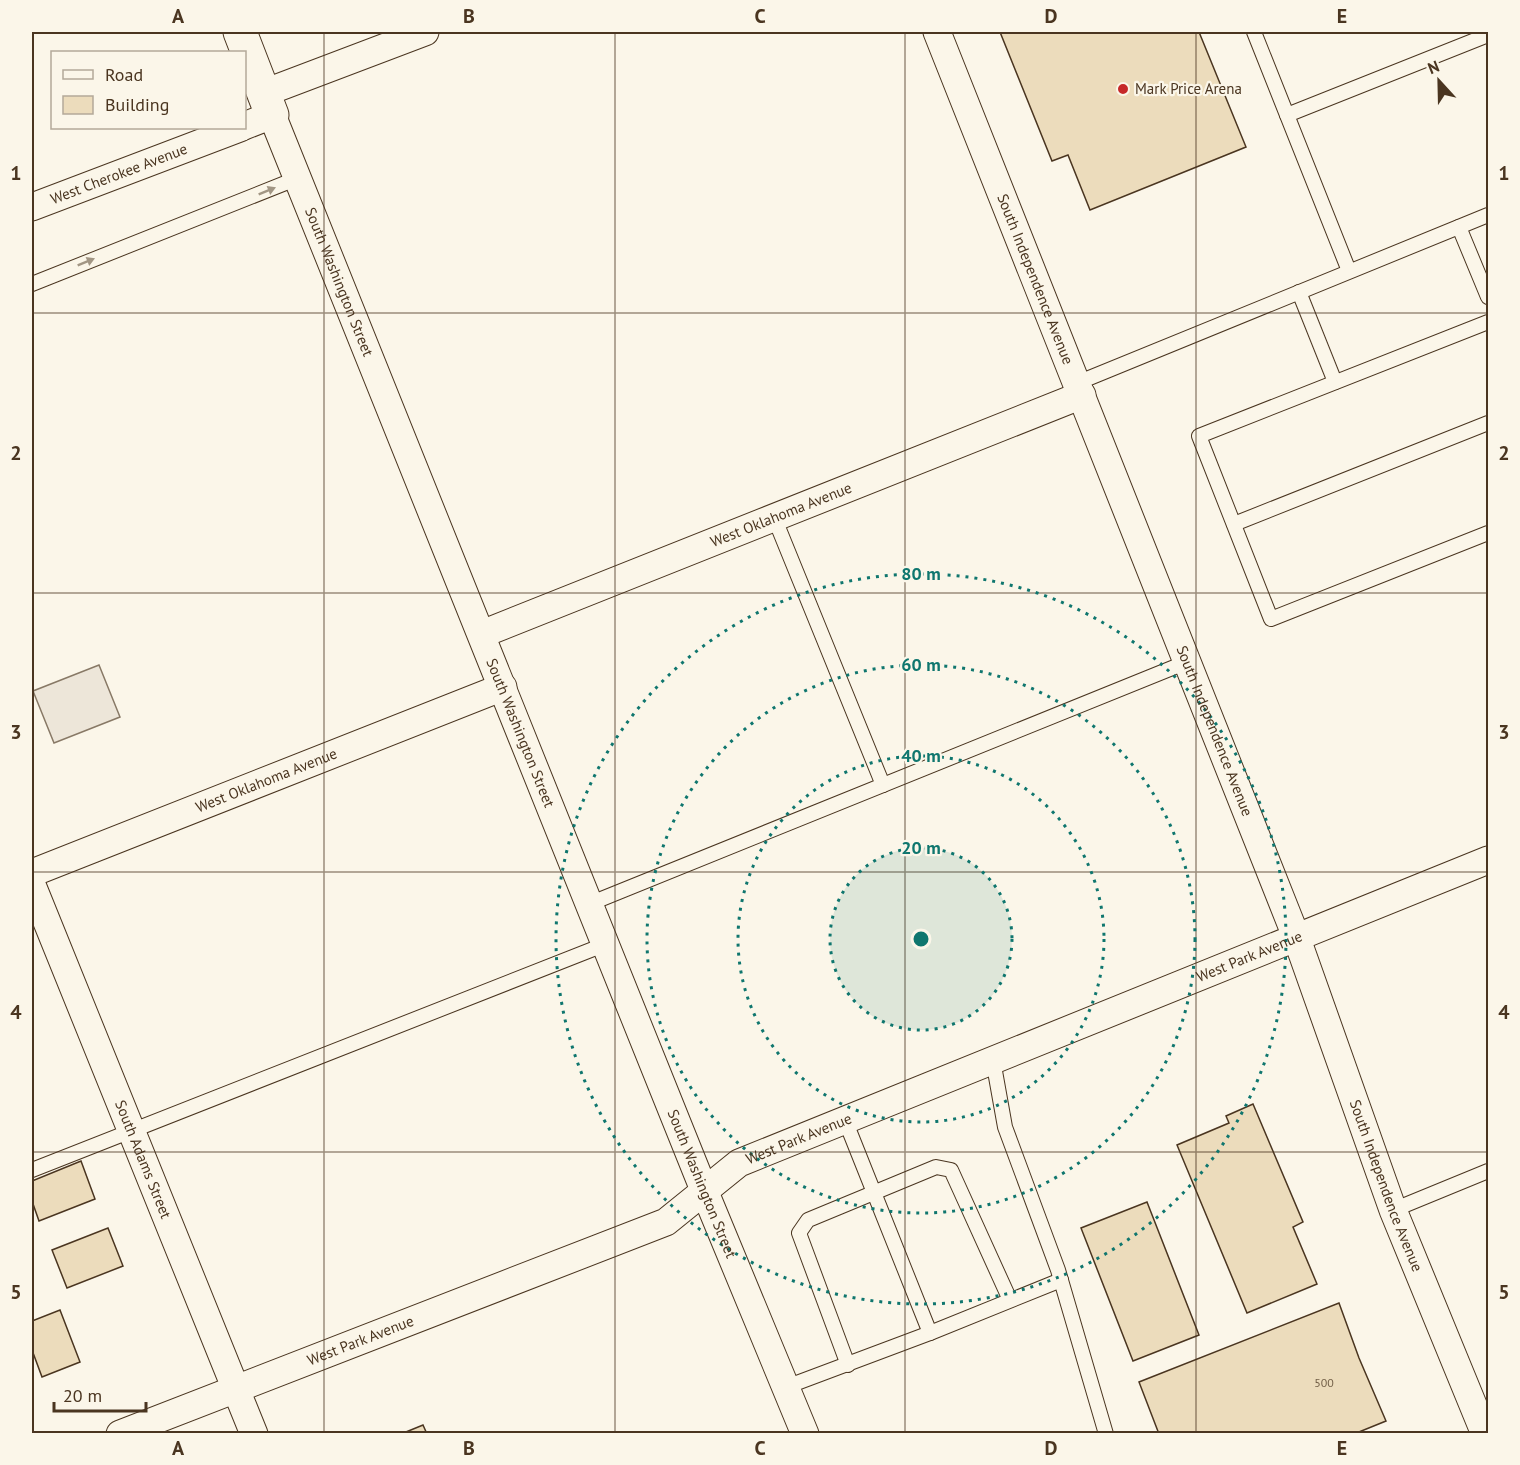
<svg xmlns="http://www.w3.org/2000/svg" width="1520" height="1465" font-family="'PT Sans',sans-serif">
	<rect width="100%" height="100%" fill="#fbf6e9"/>
	<polygon fill="#ede6d9" stroke="#887966" stroke-width="1.5" points="99,665 120,717 54,743 33,691"/>
	<g fill="#ecdcbc" stroke="#4a3520" stroke-width="1.5">
		<polygon points="1000,32 1199,32 1246,147 1090,210 1068,155 1052,161"/>
		<polygon points="1253,1104 1303,1222 1293,1227 1317,1284 1247,1313 1177,1145 1229,1123 1226,1116"/>
		<polygon points="81,1161 95,1199 39,1221 32,1201 32,1181"/>
		<polygon points="1147,1202 1199,1335 1133,1361 1081,1228"/>
		<polygon points="108,1228 123,1266 67,1288 52,1250"/>
		<polygon points="1339,1303 1359,1358 1386,1421 1354,1434 1159,1434 1139,1382"/>
		<polygon points="60,1310 80,1362 42,1377 32,1350 32,1321"/>
		<polygon points="423,1425 427,1434 401,1434"/>
	</g>
	<g fill="none" stroke-linecap="round" stroke-linejoin="round">
		<g stroke="#4a3520" stroke-width="16">
			<g id="service">
				<polyline points="1254,32 1349,271"/>
				<polyline points="1287,115 1488,35"/>
				<polyline points="1459,227 1488,297"/>
				<polyline points="32,284 298,178"/>
				<polyline points="1299,292 1335,382"/>
				<polyline points="1488,322 1199,436 1271,619 1488,533"/>
				<polyline points="1077,383 1488,215"/>
				<polyline points="774,517 883,785"/>
				<polyline points="1234,524 1488,423"/>
				<polyline points="589,904 1187,662"/>
				<polyline points="993,1060 1005,1127 1058,1270 1106,1434"/>
				<polyline points="845,1120 930,1333"/>
				<polyline points="32,1170 606,944"/>
				<polyline points="1393,1210 1488,1171"/>
				<polyline points="848,1365 799,1233 808,1220 936,1167 951,1170 1010,1300"/>
				<polyline points="786,1387 930,1333 1061,1280"/>
			</g>
		</g>
		<g stroke="#4a3520" stroke-width="29">
			<g id="minor">
				<path id="s1" d="M 937,32 L 1297,939 L 1393,1210 L 1485,1434"/>
				<polyline points="264,93 425,32"/>
				<path id="s2" d="M 244,126 L 272,115 L 704,1190 L 805,1434"/>
				<path id="s3" d="M 32,207 L 240,128"/>
				<path id="s4" d="M 482,634 L 1082,395"/>
				<path id="s5" d="M 32,873 L 503,687"/>
				<path id="s6" d="M 32,885 L 254,1434"/>
				<path id="s7" d="M 120,1434 L 666,1222 L 739,1163 L 1488,860"/>
			</g>
		</g>
		<g stroke="#4a3520" stroke-width="35">
			<polyline id="tertiary" points="240,32 272,115"/>
		</g>
		<use href="#service" stroke="#fbf6e9" stroke-width="14"/>
		<use href="#minor" stroke="#fbf6e9" stroke-width="27"/>
		<use href="#tertiary" stroke="#fbf6e9" stroke-width="33"/>
	</g>
	<defs><path id="oneway-solid" d="M-6-.8H1V-3.2L6.5 0L1 3.2V.8H-6Z" transform="scale(1.5)"/></defs>
	<g fill="#a29684">
		<use href="#oneway-solid" transform="translate(267 191) rotate(-22)"/>
		<use href="#oneway-solid" transform="translate(86 262) rotate(-22)"/>
	</g>
	<path fill="none" stroke="#4a3520" stroke-width="1.5" stroke-opacity="0.55" d="M 324,32 L 324,1434M 615,32 L 615,1434M 905,32 L 905,1434M 1196,32 L 1196,1434M 32,313 L 1488,313M 32,593 L 1488,593M 32,872 L 1488,872M 32,1152 L 1488,1152"/>
	<circle cx="921" cy="939" r="91" fill="#0f766e" fill-opacity=".12"/>
	<g fill="none" stroke="#0f766e" stroke-width="3" stroke-dasharray="3 6">
		<circle cx="921" cy="939" r="91"/>
		<circle cx="921" cy="939" r="183"/>
		<circle cx="921" cy="939" r="274"/>
		<circle cx="921" cy="939" r="365"/>
	</g>
	<circle fill="#c62828" stroke="#fbf6e9" stroke-width="2" cx="1123" cy="89" r="6"/>
	<g text-anchor="middle" stroke-width="4.5" stroke-linejoin="round" paint-order="stroke">
		<g font-size="12" fill="#725f47">
			<text x="1324" y="1387">500</text>
		</g>
		<g font-size="15" fill="#4a3520" stroke="#fbf6e9" text-anchor="start">
			<text x="1135" y="94">Mark Price Arena</text>
		</g>
		<g font-size="15" fill="#4a3520" stroke="#fbf6e9">
			<text dy="5" stroke="none"><textPath href="#s3" startOffset="93">West Cherokee Avenue</textPath></text>
			<text dy="5" stroke="none"><textPath href="#s1" startOffset="266">South Independence Avenue</textPath></text>
			<text dy="5" stroke="none"><textPath href="#s2" startOffset="210">South Washington Street</textPath></text>
			<text dy="5" stroke="none"><textPath href="#s4" startOffset="322">West Oklahoma Avenue</textPath></text>
			<text dy="5" stroke="none"><textPath href="#s1" startOffset="752">South Independence Avenue</textPath></text>
			<text dy="5" stroke="none"><textPath href="#s2" startOffset="696">South Washington Street</textPath></text>
			<text dy="5" stroke="none"><textPath href="#s5" startOffset="252">West Oklahoma Avenue</textPath></text>
			<text dy="5" stroke="none"><textPath href="#s7" startOffset="1230">West Park Avenue</textPath></text>
			<text dy="5" stroke="none"><textPath href="#s7" startOffset="744">West Park Avenue</textPath></text>
			<text dy="5" stroke="none"><textPath href="#s6" startOffset="296">South Adams Street</textPath></text>
			<text dy="5" stroke="none"><textPath href="#s2" startOffset="1182">South Washington Street</textPath></text>
			<text dy="5" stroke="none"><textPath href="#s1" startOffset="1238">South Independence Avenue</textPath></text>
			<text dy="5" stroke="none"><textPath href="#s7" startOffset="258">West Park Avenue</textPath></text>
		</g>
	</g>
	<circle cx="921" cy="939" r="9" fill="#0f766e" stroke="#fbf6e9" stroke-width="3"/>
	<g font-size="18" text-anchor="middle" font-weight="bold" fill="#0f766e" stroke="#fbf6e9" stroke-width="4.5" stroke-linejoin="round" paint-order="stroke">
		<text x="921" y="580">80 m</text>
		<text x="921" y="671">60 m</text>
		<text x="921" y="762">40 m</text>
		<text x="921" y="854">20 m</text>
	</g>
	<rect width="1520" height="1465" fill="none" stroke="#fbf6e9" stroke-width="66"/>
	<rect x="51" y="51" width="195" height="78" fill="#fbf6e9" stroke="#b4a999" stroke-width="1.5"/>
	<rect x="63" y="70" width="30" height="9" fill="#fbf6e9" stroke="#b4a999" stroke-width="1.5"/>
	<text x="105" y="81" font-size="18" fill="#4a3520">Road</text>
	<rect x="63" y="96" width="30" height="18" fill="#ecdcbc" stroke="#b4a999" stroke-width="1.5"/>
	<text x="105" y="111" font-size="18" fill="#4a3520">Building</text>
	<g transform="translate(1439 81) rotate(338)" stroke="#fbf6e9" stroke-width="4.5" paint-order="stroke">
	<path d="M0-4.5L10 22L0 15L-10 22Z" fill="#4a3520"/>
	<text y="-9" font-size="16" font-weight="bold" text-anchor="middle" fill="#4a3520">N</text>
	</g>
	<path d="M54 1402v9h92v-9" fill="none" stroke="#4a3520" stroke-width="3"/>
	<text x="63" y="1402" font-size="18" fill="#4a3520" stroke="#fbf6e9" stroke-width="4.5" paint-order="stroke">20 m</text>
	<rect x="33" y="33" width="1454" height="1399" fill="none" stroke="#4a3520" stroke-width="2"/>
	<g font-size="20" text-anchor="middle" font-weight="bold" fill="#4a3520">
		<text x="178" y="23">A</text>
		<text x="469" y="23">B</text>
		<text x="760" y="23">C</text>
		<text x="1051" y="23">D</text>
		<text x="1342" y="23">E</text>
		<text x="16" y="180">1</text>
		<text x="1504" y="180">1</text>
		<text x="16" y="460">2</text>
		<text x="1504" y="460">2</text>
		<text x="16" y="739">3</text>
		<text x="1504" y="739">3</text>
		<text x="16" y="1019">4</text>
		<text x="1504" y="1019">4</text>
		<text x="16" y="1299">5</text>
		<text x="1504" y="1299">5</text>
		<text x="178" y="1455">A</text>
		<text x="469" y="1455">B</text>
		<text x="760" y="1455">C</text>
		<text x="1051" y="1455">D</text>
		<text x="1342" y="1455">E</text>
	</g>
</svg>
